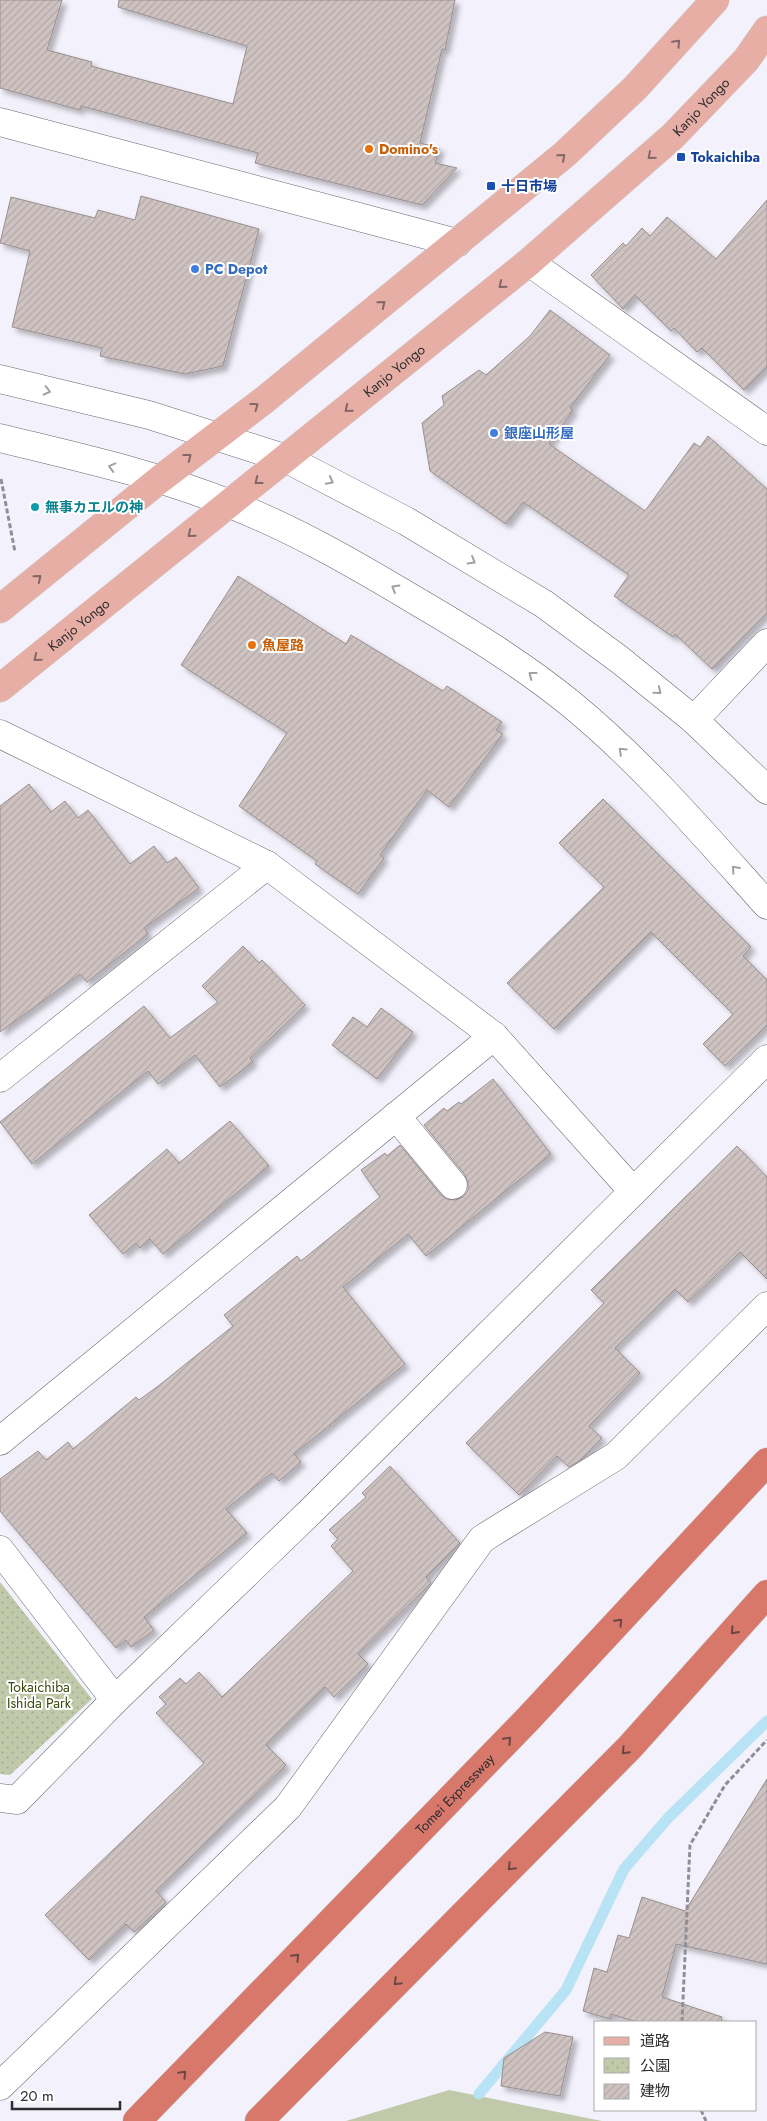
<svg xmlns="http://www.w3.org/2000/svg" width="767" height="2121" font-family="Jost,'Noto Sans JP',sans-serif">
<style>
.grass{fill:#c0c9aa}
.park{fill:url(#park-dots)}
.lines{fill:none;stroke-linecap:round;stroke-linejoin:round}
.stream{stroke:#b8e3f4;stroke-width:11}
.building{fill:url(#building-hatch);stroke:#9a8e8e;filter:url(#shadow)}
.minor-casing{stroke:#69666f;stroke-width:29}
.major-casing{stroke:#d1d1d2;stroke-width:29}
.highway-casing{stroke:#d1d1d2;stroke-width:29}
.path{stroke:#918f96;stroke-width:3;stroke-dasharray:5 2.5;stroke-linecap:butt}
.minor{stroke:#fff;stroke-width:28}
.major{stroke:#e7aea6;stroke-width:28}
.highway{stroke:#d7786a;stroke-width:28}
.oneway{stroke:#826766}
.oneway2{stroke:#a1a0a2}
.oneway3{stroke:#6a4745}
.food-dot{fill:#e8710a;stroke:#fff;stroke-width:2}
.transit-dot{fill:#1a4fb4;stroke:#fff;stroke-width:2}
.shop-dot{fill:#3f7fe0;stroke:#fff;stroke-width:2}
.culture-dot{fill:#0f9aa8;stroke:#fff;stroke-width:2}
.labels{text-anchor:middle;stroke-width:4;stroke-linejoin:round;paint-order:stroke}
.street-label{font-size:14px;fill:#2f2d31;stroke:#fff}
.food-label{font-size:14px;font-weight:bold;fill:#c56008;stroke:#fff;text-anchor:start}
.transit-label{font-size:14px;font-weight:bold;fill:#164399;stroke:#fff;text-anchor:start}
.shop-label{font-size:14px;font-weight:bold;fill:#366cbe;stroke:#fff;text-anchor:start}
.culture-label{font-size:14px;font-weight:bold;fill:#0d838f;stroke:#fff;text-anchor:start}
.park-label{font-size:14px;fill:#3a460b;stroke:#fff}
</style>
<defs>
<pattern id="park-dots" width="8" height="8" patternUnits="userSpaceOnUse" patternTransform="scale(1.25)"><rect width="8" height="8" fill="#c0c9aa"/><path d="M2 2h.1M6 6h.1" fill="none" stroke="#a5ad93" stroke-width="1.8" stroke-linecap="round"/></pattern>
<pattern id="building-hatch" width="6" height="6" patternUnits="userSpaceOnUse" patternTransform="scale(1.25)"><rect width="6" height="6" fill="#cfc3c2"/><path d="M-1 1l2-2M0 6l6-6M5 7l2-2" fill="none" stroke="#b2a8a7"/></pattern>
<filter id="shadow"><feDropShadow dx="4.5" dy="4.5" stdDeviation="2.5" flood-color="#0004"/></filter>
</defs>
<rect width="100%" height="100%" fill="#f3f1fb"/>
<!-- grass -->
<polygon class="grass" points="449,2090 602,2121 346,2121"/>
<!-- park -->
<polygon class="park" points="0,1582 92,1699 10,1775 0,1774"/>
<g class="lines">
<!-- stream -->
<polyline class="stream" points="479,2094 566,1990 624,1869 668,1818 767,1721"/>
</g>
<!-- building -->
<g class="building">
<polygon points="0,0 62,0 47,50 92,62 91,66 233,104 247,46 118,7 119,0 455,0 445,50 442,49 420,143 440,148 435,163 457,168 422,205 255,163 258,153 81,106 80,110 0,88"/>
<polygon points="141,196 259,229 223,366 185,374 100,356 102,348 12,327 30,251 0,243 11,197 95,218 98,210 135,220"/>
<polygon points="767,200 767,367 744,390 702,348 697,352 674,328 671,331 635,295 623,309 591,275 623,243 626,246 642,228 650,236 667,217 716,259"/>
<polygon points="550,310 610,355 570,408 573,410 549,444 645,511 694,443 700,447 708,436 767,489 767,613 712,669 675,634 673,637 614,596 629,575 523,502 506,524 430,471 422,423 444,405 442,396 479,370 486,375 530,336"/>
<polygon points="238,576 346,644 351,635 443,691 447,686 502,722 496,730 503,734 449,807 427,790 380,855 384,858 358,894 315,864 317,861 239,806 287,733 181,665"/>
<polygon points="29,784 51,812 65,801 78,818 88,810 130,864 154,846 167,863 176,857 199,888 144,928 148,934 87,982 80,974 0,1032 0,806"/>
<polygon points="603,799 751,947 743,956 767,980 767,1025 725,1066 703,1044 733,1014 651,932 554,1029 507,983 604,887 559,843"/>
<polygon points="243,946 259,963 262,960 305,1005 250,1058 253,1062 220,1087 195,1055 158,1084 148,1071 32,1164 0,1122 144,1006 170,1038 218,1002 202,986"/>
<polygon points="381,1008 413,1032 377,1079 332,1045 353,1017 367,1027"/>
<polygon points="493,1079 551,1154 426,1256 408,1234 343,1287 405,1364 294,1454 301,1462 279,1481 272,1473 226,1509 247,1533 144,1617 154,1630 131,1647 126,1640 116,1648 0,1511 0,1479 38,1451 46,1460 68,1442 73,1449 136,1397 139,1400 157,1387 233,1326 224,1315 297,1256 301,1261 380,1197 361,1170 385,1153 387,1156 400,1145 441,1195 447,1199 455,1200 463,1197 468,1190 468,1183 465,1175 424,1125 444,1108 447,1111 459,1102 461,1104"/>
<polygon points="230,1121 269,1166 163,1254 150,1239 140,1248 136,1243 123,1254 89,1215 167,1149 179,1163"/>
<polygon points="737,1146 767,1177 767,1279 740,1252 688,1302 675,1289 615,1348 640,1373 589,1426 602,1438 581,1460 569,1467 557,1456 519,1495 466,1443 604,1303 591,1290"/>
<polygon points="390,1466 460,1543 426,1577 431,1583 358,1654 368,1664 334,1697 325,1687 266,1745 286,1765 156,1891 166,1902 134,1932 126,1924 89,1960 45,1915 204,1763 156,1713 166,1704 159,1697 180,1678 186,1684 199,1672 222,1697 353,1571 331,1546 338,1539 329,1530 366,1497 362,1493"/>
<polygon points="767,1779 767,1964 676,1944 662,1997 722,2017 721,2022 637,2022 611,2014 610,2019 583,2011 594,1968 607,1972 618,1935 629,1938 642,1897 685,1911"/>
<polygon points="545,2032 573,2037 560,2096 501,2086 504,2058"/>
</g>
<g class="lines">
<defs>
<g id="minor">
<polyline points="0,122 457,243"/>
<polyline points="529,262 767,431"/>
<polyline points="0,379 149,415 287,459 406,521 544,604 620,660 694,720 767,790"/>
<path d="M0,438C77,457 156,474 230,504C296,530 358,566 418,602C471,633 523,665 571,704C643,763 705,836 767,905"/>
<polyline points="694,720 767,643"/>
<polyline points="0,734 267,865 494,1036 632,1190"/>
<polyline points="0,1078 267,865"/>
<polyline points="396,1116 453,1185"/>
<polyline points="0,1441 494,1036"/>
<polyline points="0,1550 115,1700"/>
<polyline points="0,1798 17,1800 115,1700 311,1511 767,1059"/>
<polyline points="0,2086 288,1807 482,1539 616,1456 767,1306"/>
</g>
<g id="major">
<polyline points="0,609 159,480 263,401 565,154 635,88 715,0"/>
<path id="s1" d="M0,688L529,262L673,136L746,60L767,30"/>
</g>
<g id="highway">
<path id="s2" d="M137,2121L528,1719L767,1462"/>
<polyline points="259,2121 630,1747 767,1594"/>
</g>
</defs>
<!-- minor casing -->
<use href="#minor" class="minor-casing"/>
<!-- major casing -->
<use href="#major" class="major-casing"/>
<!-- highway casing -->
<use href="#highway" class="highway-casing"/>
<!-- path -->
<g class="path">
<polyline points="1,479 15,552"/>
<polyline points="682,2022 690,1845 725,1785 767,1740"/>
<polyline points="701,2110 706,2121"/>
</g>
<!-- minor -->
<use href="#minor" class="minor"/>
<!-- major -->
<use href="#major" class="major"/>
<!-- highway -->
<use href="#highway" class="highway"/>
</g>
<!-- one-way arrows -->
<defs><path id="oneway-chevron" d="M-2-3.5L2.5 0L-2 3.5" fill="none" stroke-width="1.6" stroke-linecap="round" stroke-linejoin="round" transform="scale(1.25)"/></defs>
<g class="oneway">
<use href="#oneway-chevron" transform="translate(677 43) rotate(-47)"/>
<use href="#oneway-chevron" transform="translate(651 156) rotate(139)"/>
<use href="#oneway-chevron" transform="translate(562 157) rotate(-41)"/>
<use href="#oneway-chevron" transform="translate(502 285) rotate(141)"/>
<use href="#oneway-chevron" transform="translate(382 304) rotate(-39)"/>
<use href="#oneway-chevron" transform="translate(255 406) rotate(-36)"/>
<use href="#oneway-chevron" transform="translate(348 409) rotate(141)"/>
<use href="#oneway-chevron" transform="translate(188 457) rotate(-38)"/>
<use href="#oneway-chevron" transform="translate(258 481) rotate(142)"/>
<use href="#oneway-chevron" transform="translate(191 534) rotate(141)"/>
<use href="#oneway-chevron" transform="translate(38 578) rotate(-39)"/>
<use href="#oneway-chevron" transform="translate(37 658) rotate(141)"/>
</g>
<g class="oneway2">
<use href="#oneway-chevron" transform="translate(47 391) rotate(14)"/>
<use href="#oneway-chevron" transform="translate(112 467) rotate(-165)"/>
<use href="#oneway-chevron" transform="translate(330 481) rotate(28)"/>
<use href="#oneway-chevron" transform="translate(472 561) rotate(31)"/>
<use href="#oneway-chevron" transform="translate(395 588) rotate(-149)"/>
<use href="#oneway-chevron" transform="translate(532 675) rotate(-143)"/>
<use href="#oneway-chevron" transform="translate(658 691) rotate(39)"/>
<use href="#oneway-chevron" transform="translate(622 751) rotate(-137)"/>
<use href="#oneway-chevron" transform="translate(735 869) rotate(-132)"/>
</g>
<g class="oneway3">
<use href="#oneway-chevron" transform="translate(619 1622) rotate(-47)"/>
<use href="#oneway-chevron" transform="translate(734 1631) rotate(132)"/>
<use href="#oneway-chevron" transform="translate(508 1740) rotate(-46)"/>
<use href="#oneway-chevron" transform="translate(625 1751) rotate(134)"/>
<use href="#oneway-chevron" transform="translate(511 1867) rotate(135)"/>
<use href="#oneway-chevron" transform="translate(296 1957) rotate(-46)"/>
<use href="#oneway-chevron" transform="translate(397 1982) rotate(135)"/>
<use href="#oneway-chevron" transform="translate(183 2074) rotate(-46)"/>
</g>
<!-- markers -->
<g class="food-dot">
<circle cx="369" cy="149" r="5"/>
<circle cx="252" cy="645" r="5"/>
</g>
<g class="transit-dot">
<rect x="676" y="152" width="10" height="10" rx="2.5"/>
<rect x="486" y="181" width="10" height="10" rx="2.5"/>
</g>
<g class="shop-dot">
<circle cx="195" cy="269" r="5"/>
<circle cx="494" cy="433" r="5"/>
</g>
<circle class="culture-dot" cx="35" cy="507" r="5"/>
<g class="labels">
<!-- street labels -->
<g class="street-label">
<text dy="5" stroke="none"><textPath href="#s1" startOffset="911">Kanjo Yongo</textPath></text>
<text dy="5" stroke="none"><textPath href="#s1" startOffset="506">Kanjo Yongo</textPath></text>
<text dy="5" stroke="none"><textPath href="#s1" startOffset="101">Kanjo Yongo</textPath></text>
<text dy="5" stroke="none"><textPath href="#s2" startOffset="456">Tomei Expressway</textPath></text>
</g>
<!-- food labels -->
<g class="food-label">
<text x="379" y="154">Domino's</text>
<text x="262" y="650">魚屋路</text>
</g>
<!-- transit labels -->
<g class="transit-label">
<text x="691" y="162">Tokaichiba</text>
<text x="501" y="191">十日市場</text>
</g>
<!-- shop labels -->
<g class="shop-label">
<text x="205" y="274">PC Depot</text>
<text x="504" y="438">銀座山形屋</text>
</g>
<!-- culture labels -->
<g class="culture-label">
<text x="45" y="512">無事カエルの神</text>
</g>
<!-- park labels -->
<g class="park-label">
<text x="39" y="1692">Tokaichiba<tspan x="39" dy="16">Ishida Park</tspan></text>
</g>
</g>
<!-- legend -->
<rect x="594" y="2021" width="162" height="90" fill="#ffffff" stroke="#acabad"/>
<rect x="604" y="2037" width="25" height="8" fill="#e7aea6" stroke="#acabad"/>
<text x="640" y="2046" font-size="15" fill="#2f2d31">道路</text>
<rect x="604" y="2058" width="25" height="15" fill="url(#park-dots)" stroke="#acabad"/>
<text x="640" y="2071" font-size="15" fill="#2f2d31">公園</text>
<rect x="604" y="2084" width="25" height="15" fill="url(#building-hatch)" stroke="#acabad"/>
<text x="640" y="2096" font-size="15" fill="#2f2d31">建物</text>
<!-- scale -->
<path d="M12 2101v8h108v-8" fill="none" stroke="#2f2d31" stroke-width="2.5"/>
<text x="20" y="2101" font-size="15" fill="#2f2d31" stroke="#ffffff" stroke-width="4" paint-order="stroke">20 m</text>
</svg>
